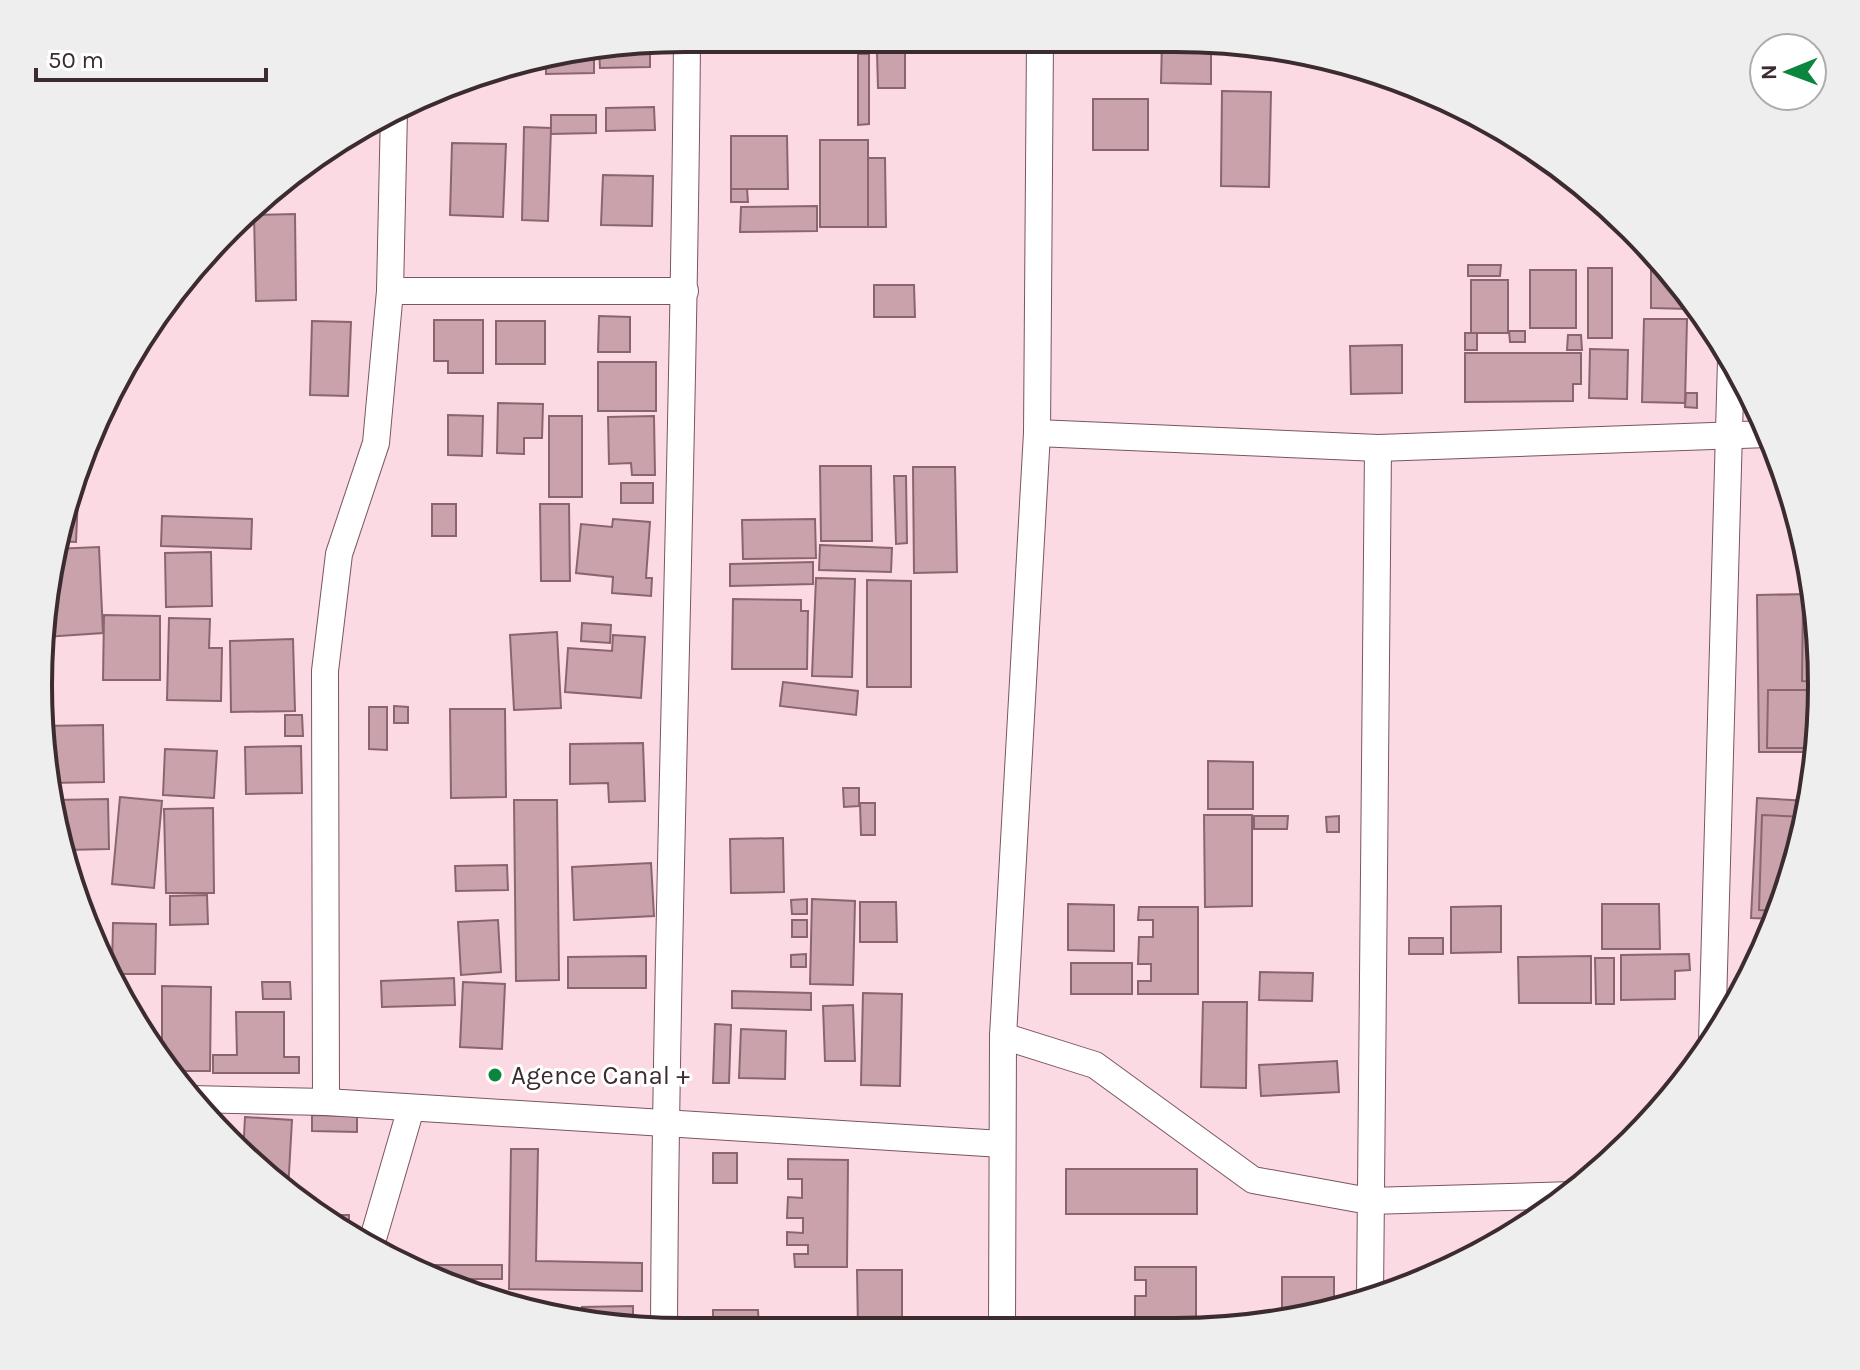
<svg xmlns="http://www.w3.org/2000/svg" width="1860" height="1370" font-family="Karla,sans-serif">
<style>
.building{fill:#c9a2ac;stroke:#8a6570;stroke-width:2}
.lines{fill:none;stroke-linecap:round;stroke-linejoin:round}
.minor-casing{stroke:#795660;stroke-width:28}
.minor{stroke:#fff;stroke-width:26}
.poi-dot{fill:#0c853f;stroke:#fff;stroke-width:3}
.labels{text-anchor:middle;stroke-width:6;stroke-linejoin:round;paint-order:stroke}
.poi-label{font-size:26px;fill:#3c2c30;stroke:#fff;text-anchor:start}
.rim{fill:none;stroke:#3c2c30;stroke-width:4}
</style>
<rect width="100%" height="100%" fill="#fcdae3"/>
<!-- building -->
<g class="building">
<rect x="1089" y="39" width="69" height="3"/>
<polygon points="1170,39 1211,39 1211,84 1161,83 1162,41"/>
<polygon points="650,43 650,67 600,68 599,49"/>
<polygon points="594,50 594,73 546,74 546,56"/>
<polygon points="877,52 905,52 905,88 878,88"/>
<polygon points="858,54 869,54 869,124 858,125"/>
<polygon points="1222,91 1271,92 1269,187 1221,186"/>
<rect x="1093" y="99" width="55" height="51"/>
<polygon points="654,107 655,130 606,131 606,108"/>
<polygon points="551,115 596,115 596,133 551,134"/>
<polygon points="524,127 551,128 548,221 522,220"/>
<polygon points="731,136 787,136 788,189 731,189"/>
<rect x="820" y="140" width="48" height="87"/>
<polygon points="452,143 506,144 503,217 450,215"/>
<polygon points="868,158 885,158 886,227 868,227"/>
<polygon points="603,175 653,176 652,226 601,225"/>
<polygon points="731,189 747,189 748,202 731,202"/>
<polygon points="817,206 817,231 740,232 741,207"/>
<polygon points="295,214 296,300 256,301 254,215"/>
<polygon points="1651,260 1689,291 1689,309 1651,308"/>
<polygon points="1468,265 1501,265 1500,276 1468,276"/>
<rect x="1588" y="268" width="24" height="70"/>
<rect x="1530" y="270" width="46" height="58"/>
<rect x="1471" y="280" width="37" height="53"/>
<polygon points="874,285 914,285 915,317 874,317"/>
<polygon points="599,316 630,317 630,352 598,352"/>
<polygon points="1644,319 1687,319 1685,403 1642,402"/>
<polygon points="434,320 483,320 483,373 448,373 448,361 434,361"/>
<polygon points="312,321 351,322 348,396 310,395"/>
<rect x="496" y="321" width="49" height="43"/>
<polygon points="1509,331 1525,331 1525,342 1510,342"/>
<rect x="1465" y="333" width="12" height="17"/>
<polygon points="1568,335 1581,335 1582,350 1567,350"/>
<polygon points="1402,345 1402,393 1351,394 1350,346"/>
<polygon points="1590,349 1628,350 1627,399 1589,398"/>
<polygon points="1465,353 1581,353 1581,384 1573,384 1573,401 1465,402"/>
<rect x="598" y="362" width="58" height="49"/>
<polygon points="1686,393 1697,393 1697,408 1685,407"/>
<polygon points="498,403 543,404 542,438 524,438 524,454 497,453"/>
<polygon points="448,415 483,416 482,456 448,455"/>
<rect x="549" y="416" width="33" height="81"/>
<polygon points="654,416 655,475 632,475 631,463 609,464 608,417"/>
<polygon points="820,466 871,466 872,541 821,541"/>
<polygon points="913,467 955,467 957,572 914,573"/>
<polygon points="79,474 76,542 57,541"/>
<polygon points="894,476 906,476 907,543 896,544"/>
<rect x="621" y="483" width="32" height="20"/>
<rect x="432" y="504" width="24" height="32"/>
<polygon points="540,504 569,504 570,581 541,581"/>
<polygon points="162,516 252,519 251,549 161,546"/>
<polygon points="613,519 650,522 646,578 652,578 651,596 612,593 613,577 576,573 581,524 612,527"/>
<polygon points="815,519 816,558 743,559 742,520"/>
<polygon points="820,545 892,548 891,572 819,570"/>
<polygon points="99,547 103,633 45,637 54,549"/>
<polygon points="211,552 212,606 166,607 165,553"/>
<polygon points="813,562 813,584 730,586 730,564"/>
<polygon points="816,578 855,579 852,677 812,676"/>
<polygon points="867,580 911,581 911,687 867,687"/>
<polygon points="1813,594 1821,643 1817,752 1759,752 1757,595"/>
<polygon points="733,599 801,600 801,611 808,611 807,669 732,669"/>
<polygon points="1803,601 1814,602 1821,643 1819,682 1802,681"/>
<polygon points="104,615 160,616 160,680 103,680"/>
<polygon points="169,618 210,619 209,648 222,648 221,701 167,700"/>
<polygon points="582,623 611,625 610,643 581,641"/>
<polygon points="557,632 561,708 514,710 510,635"/>
<polygon points="613,635 645,637 641,698 565,692 568,648 612,651"/>
<polygon points="293,639 295,711 231,712 230,641"/>
<polygon points="783,682 858,691 856,715 780,706"/>
<polygon points="1768,690 1819,690 1817,748 1767,748"/>
<polygon points="394,706 408,707 408,723 394,723"/>
<polygon points="369,707 387,707 387,750 369,749"/>
<polygon points="450,709 505,709 506,797 451,798"/>
<polygon points="285,715 302,715 303,736 285,736"/>
<polygon points="103,725 104,782 50,783 40,726"/>
<polygon points="643,743 645,801 609,802 608,783 570,784 570,744"/>
<polygon points="301,746 302,793 246,794 245,747"/>
<polygon points="165,749 217,751 214,798 163,795"/>
<polygon points="1208,761 1253,762 1253,809 1208,809"/>
<polygon points="843,788 859,788 859,806 844,807"/>
<polygon points="120,797 162,801 154,888 112,884"/>
<polygon points="1757,798 1809,801 1788,893 1776,919 1751,918"/>
<polygon points="108,799 109,849 64,850 54,800"/>
<polygon points="514,800 557,800 559,980 516,981"/>
<polygon points="860,803 875,803 875,835 861,835"/>
<polygon points="213,808 214,893 166,893 164,809"/>
<polygon points="1204,815 1252,815 1252,906 1205,907"/>
<polygon points="1762,815 1805,817 1788,893 1780,911 1759,910"/>
<polygon points="1254,816 1288,816 1287,829 1254,829"/>
<polygon points="1339,816 1339,832 1327,832 1326,817"/>
<polygon points="783,838 784,892 731,893 730,839"/>
<polygon points="651,863 654,916 574,920 572,867"/>
<polygon points="507,865 508,890 456,891 455,866"/>
<polygon points="207,895 208,924 170,925 170,896"/>
<polygon points="807,899 807,914 792,914 791,900"/>
<polygon points="812,899 855,901 853,985 810,984"/>
<polygon points="860,902 896,902 897,942 860,942"/>
<polygon points="1068,904 1114,905 1114,951 1068,950"/>
<polygon points="1602,904 1659,904 1660,949 1602,949"/>
<polygon points="1501,906 1501,952 1451,953 1451,907"/>
<polygon points="1139,907 1198,907 1198,994 1138,994 1138,981 1151,981 1151,964 1138,964 1139,937 1153,937 1153,920 1138,920"/>
<polygon points="498,920 501,972 461,975 458,922"/>
<rect x="792" y="920" width="15" height="17"/>
<polygon points="113,923 156,924 155,974 115,974 112,967"/>
<rect x="1409" y="938" width="34" height="16"/>
<polygon points="806,954 806,967 791,967 791,955"/>
<polygon points="1689,954 1690,970 1675,971 1675,999 1621,1000 1621,955"/>
<polygon points="646,956 646,988 568,988 568,957"/>
<polygon points="1591,956 1591,1003 1519,1003 1518,957"/>
<polygon points="1595,958 1614,958 1614,1004 1596,1004"/>
<rect x="1071" y="963" width="61" height="31"/>
<polygon points="1260,972 1313,973 1312,1001 1259,1000"/>
<polygon points="454,978 455,1005 382,1007 381,981"/>
<polygon points="262,982 290,982 291,999 263,999"/>
<polygon points="463,982 505,984 502,1049 460,1047"/>
<polygon points="162,986 211,987 210,1071 167,1071 162,1060"/>
<polygon points="732,991 811,993 811,1010 732,1008"/>
<polygon points="863,993 902,994 900,1086 861,1085"/>
<polygon points="1203,1002 1247,1002 1246,1088 1201,1087"/>
<polygon points="853,1005 855,1061 825,1061 823,1006"/>
<polygon points="236,1012 284,1012 284,1057 299,1057 299,1073 213,1073 213,1055 237,1055"/>
<polygon points="715,1024 731,1025 729,1083 713,1083"/>
<polygon points="741,1029 786,1031 785,1079 739,1078"/>
<polygon points="1337,1061 1339,1092 1261,1096 1259,1065"/>
<polygon points="312,1115 357,1116 357,1132 312,1131"/>
<polygon points="245,1117 292,1120 288,1191 299,1192 298,1200 259,1172 243,1155"/>
<polygon points="511,1149 538,1149 536,1261 642,1263 642,1291 509,1289"/>
<rect x="713" y="1153" width="24" height="30"/>
<polygon points="788,1159 848,1160 847,1267 795,1267 794,1254 808,1254 808,1245 787,1245 787,1232 803,1233 803,1218 787,1218 788,1197 802,1198 802,1179 788,1179"/>
<rect x="1066" y="1169" width="131" height="45"/>
<polygon points="320,1215 349,1215 349,1230 340,1230"/>
<polygon points="414,1265 502,1265 502,1279 443,1279"/>
<polygon points="1135,1267 1196,1267 1196,1327 1147,1327 1146,1318 1135,1318 1135,1296 1146,1296 1146,1280 1135,1280"/>
<polygon points="857,1270 902,1270 902,1329 858,1329"/>
<polygon points="1282,1277 1334,1277 1334,1306 1282,1320"/>
<polygon points="633,1306 633,1329 582,1321 582,1307"/>
<polygon points="713,1310 758,1310 759,1330 713,1330"/>
</g>
<g class="lines">
<defs>
<g id="minor">
<polyline points="390,291 685,291"/>
<polyline points="1037,433 1378,448 1768,434"/>
<polyline points="1003,1036 1095,1065 1253,1180 1369,1201 1573,1195"/>
<polyline points="1712,1041 1731,360"/>
<polyline points="191,1099 326,1102 1002,1144"/>
<polyline points="326,1102 325,671 339,554 376,443 390,291 394,111"/>
<polyline points="370,1249 411,1108"/>
<polyline points="1370,1297 1378,448"/>
<polyline points="1002,1328 1003,1036 1037,433 1040,39"/>
<path d="M664,1330C666,900 684,469 687,38"/>
</g>
</defs>
<!-- minor casing -->
<use href="#minor" class="minor-casing"/>
<!-- minor -->
<use href="#minor" class="minor"/>
</g>
<!-- markers -->
<circle class="poi-dot" cx="495" cy="1075" r="8"/>
<g class="labels">
<!-- poi labels -->
<g class="poi-label">
<text x="511" y="1084">Agence Canal +</text>
</g>
</g>
<!-- crop -->
<path d="M0 0H1860V1370H0ZM685 52H1175A633 633 0 0 1 1808 685V685A633 633 0 0 1 1175 1318H685A633 633 0 0 1 52 685V685A633 633 0 0 1 685 52Z" fill="#efeeee" fill-rule="evenodd"/>
<path class="rim" d="M685 52H1175A633 633 0 0 1 1808 685V685A633 633 0 0 1 1175 1318H685A633 633 0 0 1 52 685V685A633 633 0 0 1 685 52Z"/>
<!-- north arrow -->
<g transform="translate(1788 72) rotate(269)"><circle r="38" fill="#ffffff" stroke="#b1abac" stroke-width="2"/>
<path d="M0-6L14 30L0 20L-14 30Z" fill="#0c853f"/>
<text y="-12" font-size="22" font-weight="bold" text-anchor="middle" fill="#3c2c30">N</text>
</g>
<!-- scale -->
<path d="M36 68v12h230v-12" fill="none" stroke="#3c2c30" stroke-width="4"/>
<text x="48" y="68" font-size="24" fill="#3c2c30" stroke="#ffffff" stroke-width="6" paint-order="stroke">50 m</text>
</svg>
